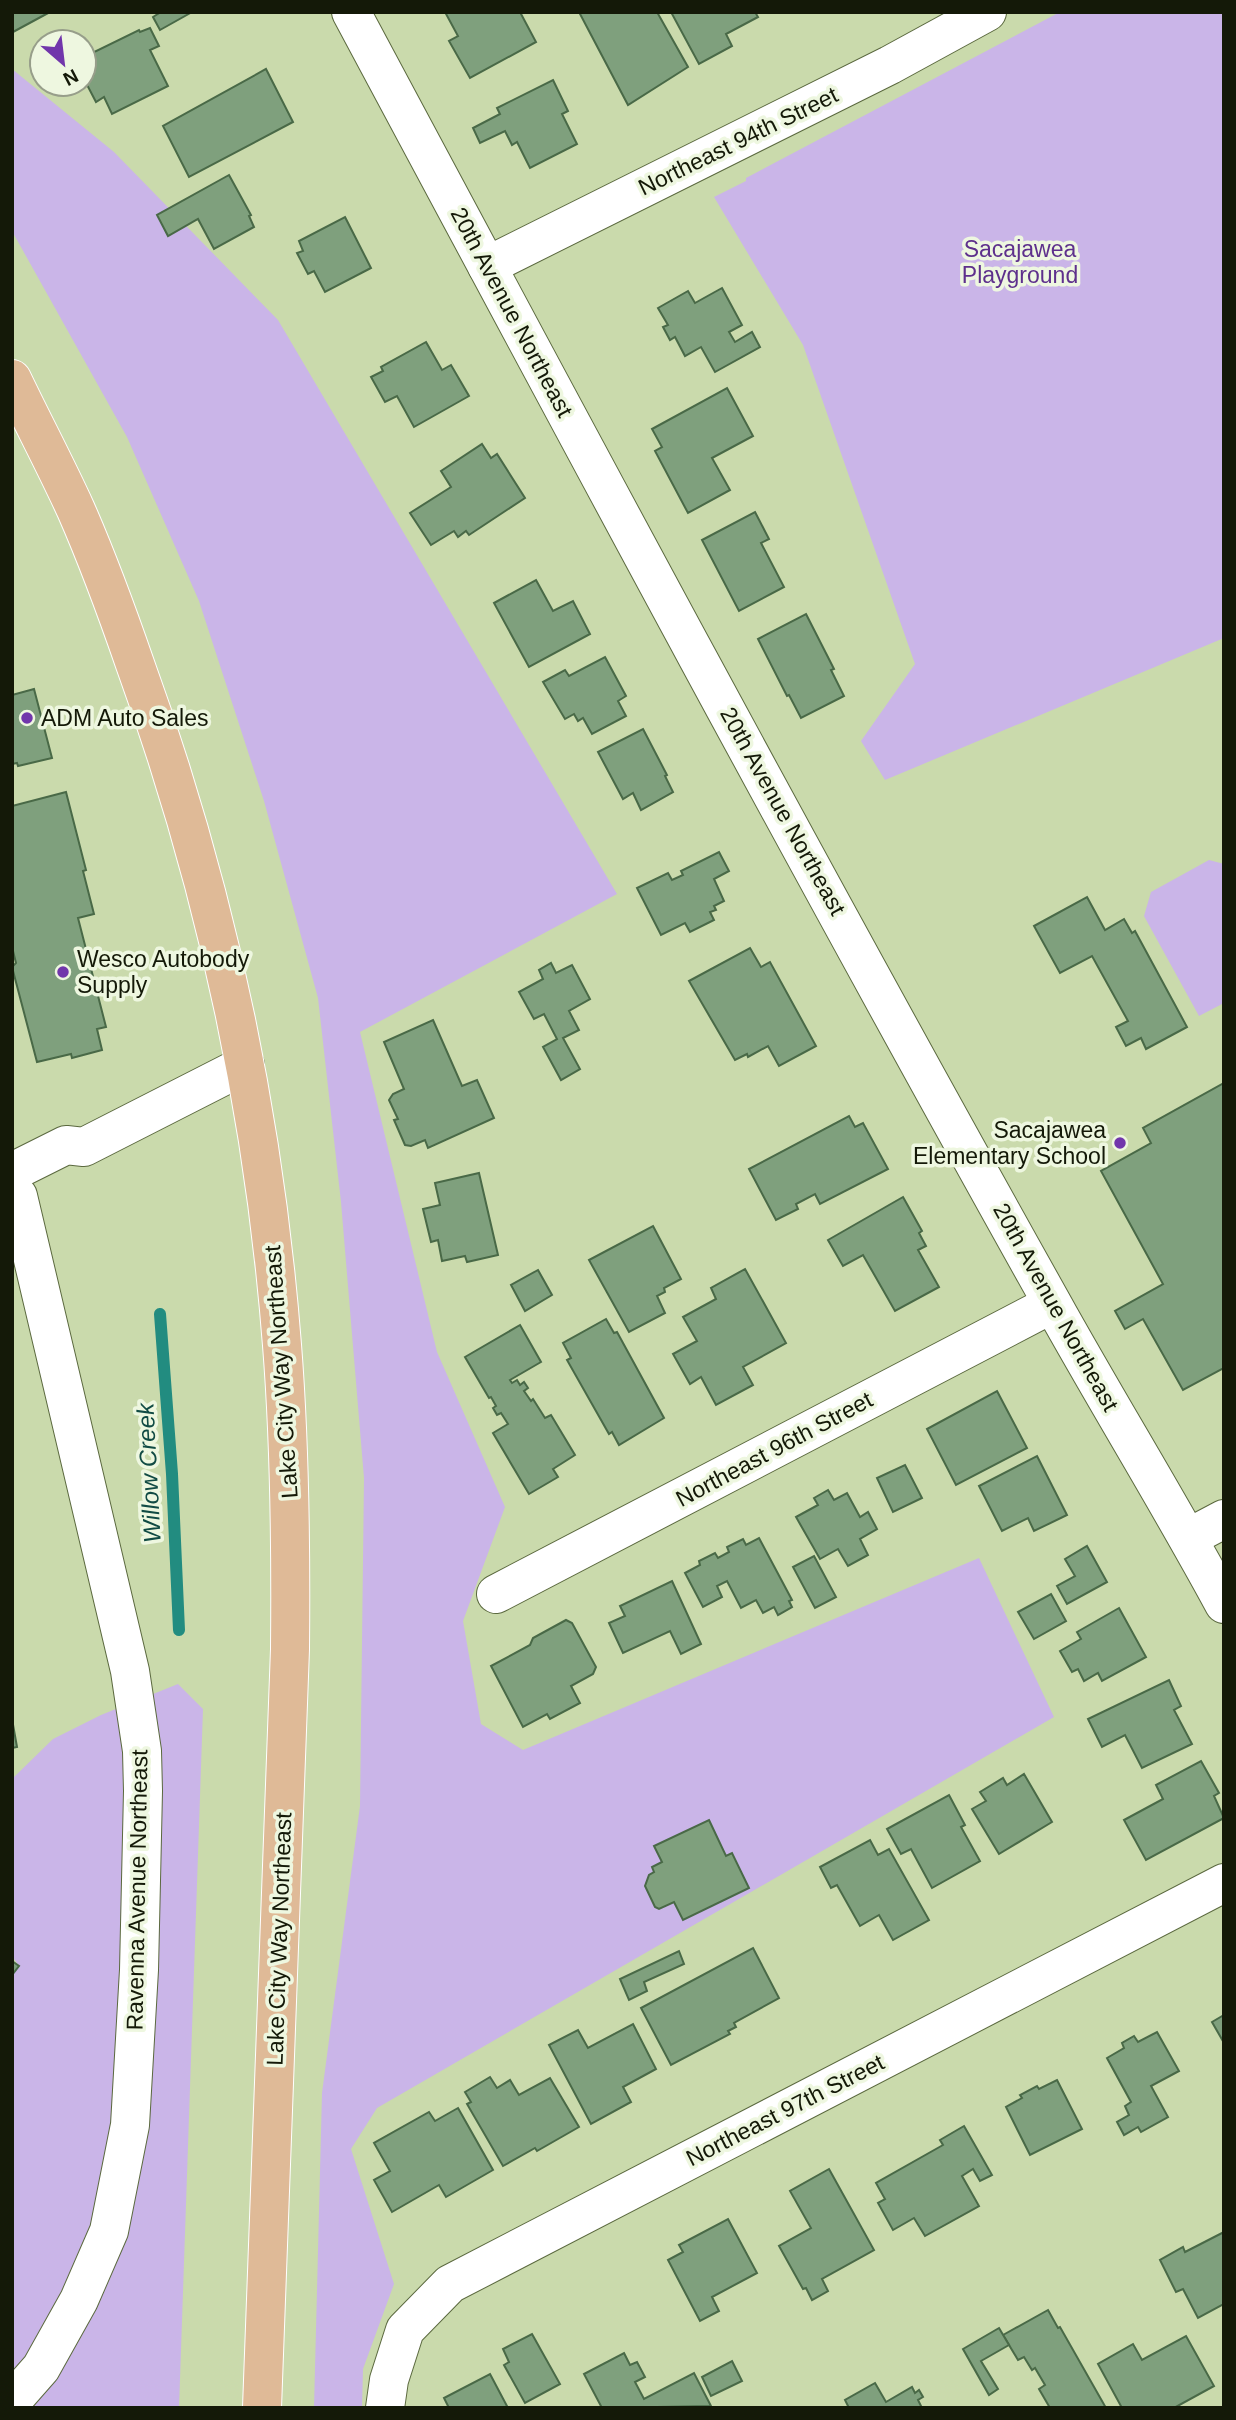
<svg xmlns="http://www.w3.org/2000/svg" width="1236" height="2420" font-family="Arial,sans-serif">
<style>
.green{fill:#cab5e8}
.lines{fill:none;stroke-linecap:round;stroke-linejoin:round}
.stream{stroke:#228c80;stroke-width:12}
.building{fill:#7fa07d;stroke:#496947;stroke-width:2}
.minor-casing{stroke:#5b693f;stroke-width:40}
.tertiary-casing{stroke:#5b693f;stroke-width:40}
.secondary-casing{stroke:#5b693f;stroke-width:40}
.primary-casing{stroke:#fff;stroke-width:40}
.minor{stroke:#fff;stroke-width:38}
.tertiary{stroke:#fff;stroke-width:38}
.secondary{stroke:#fff;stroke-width:38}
.primary{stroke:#dfba97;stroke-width:38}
.poi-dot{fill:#7136ab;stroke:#eef7e0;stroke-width:2.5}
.labels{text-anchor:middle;stroke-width:7;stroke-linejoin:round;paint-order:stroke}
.street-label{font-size:23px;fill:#141908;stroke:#eef7e0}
.park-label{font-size:23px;fill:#5e308c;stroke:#eef7e0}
.poi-label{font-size:23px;fill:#141908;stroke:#eef7e0;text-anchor:start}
.water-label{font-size:24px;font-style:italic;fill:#114b44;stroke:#eef7e0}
</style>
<rect width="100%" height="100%" fill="#cadaac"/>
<!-- green -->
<g class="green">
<polygon points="1060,12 1224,12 1224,638 885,780 861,741 915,664 803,345 714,197 746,181 746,178"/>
<polygon points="12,69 114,152 278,320 617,894 360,1032 437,1352 505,1507 463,1621 481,1724 523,1750 979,1558 1054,1717 377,2108 351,2149 394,2284 363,2369 362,2408 314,2408 322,2093 360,1806 364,1478 341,1202 318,998 264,801 199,601 127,437 12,231"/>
<polygon points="1209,860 1224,864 1224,1003 1199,1016 1144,916 1151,892"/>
<polygon points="178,1684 203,1709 179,2408 12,2408 12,1975 19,1966 12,1956 12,1779 53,1739 101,1715"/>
</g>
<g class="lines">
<!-- stream -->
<polyline class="stream" points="160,1314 172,1474 179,1630"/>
</g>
<!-- building -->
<g class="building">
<polygon points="12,12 50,12 13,32"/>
<polygon points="161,12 192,12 160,30 153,17"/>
<polygon points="445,12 520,12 536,42 470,78 449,41 458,36"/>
<polygon points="579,12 657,12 688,67 628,105"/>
<polygon points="671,12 755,12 758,17 726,34 732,46 699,64"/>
<polygon points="150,28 159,46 150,50 168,86 112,114 104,97 96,102 84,79 93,75 84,57 139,30 140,32"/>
<polygon points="266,69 293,122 189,177 163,126"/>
<polygon points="553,80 568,111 562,114 577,144 530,168 517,142 512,145 505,131 480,143 473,128 500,114 497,108"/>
<polygon points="229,175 251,215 249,216 254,227 214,249 198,219 168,236 157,215"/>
<polygon points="345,217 371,268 325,292 314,271 308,274 297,253 303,251 299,241"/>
<polygon points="722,288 742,325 729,332 735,342 752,332 760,347 715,372 701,347 685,356 675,337 670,340 663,327 668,325 658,308 688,291 695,303"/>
<polygon points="426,342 442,370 451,365 469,396 414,427 397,396 385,402 371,377 383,371 381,367"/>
<polygon points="727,388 753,436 712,458 730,490 688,513 655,451 662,447 652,429"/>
<polygon points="482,444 491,458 497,454 525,498 469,535 466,531 458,537 454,531 431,545 410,513 451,487 441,471"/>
<polygon points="755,512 769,539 761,543 784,587 739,611 702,540"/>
<polygon points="536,580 553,611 573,601 590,634 529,667 494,603"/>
<polygon points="806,614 834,669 831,670 844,696 801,718 789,695 787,696 758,639"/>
<polygon points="605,657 626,696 618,701 626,716 592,734 583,718 578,721 574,714 565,719 543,682 565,670 569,676"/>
<polygon points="34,689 52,758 18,766 17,763 12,764 12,695"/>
<polygon points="643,729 667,775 665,776 673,792 641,810 633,793 623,799 598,752"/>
<polygon points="66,792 86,870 83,871 94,914 78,918 106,1027 97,1029 102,1050 72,1058 71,1054 37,1062 12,967 16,963 12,947 12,806"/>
<polygon points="719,852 729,871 714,879 724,901 714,906 716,910 710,912 714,920 690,932 685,923 661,935 637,888 668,873 672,880 683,875 681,871"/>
<polygon points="1087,897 1105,930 1124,919 1132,933 1135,931 1187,1027 1146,1049 1141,1038 1126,1046 1116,1027 1128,1021 1092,956 1060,973 1034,926"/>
<polygon points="750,948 761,967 770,962 816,1046 779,1066 768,1046 748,1057 747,1054 735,1060 689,981"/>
<polygon points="551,963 556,973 572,965 590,999 569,1011 579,1030 563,1038 580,1069 561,1080 543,1047 557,1039 544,1014 534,1019 519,992 543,979 539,970"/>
<polygon points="433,1020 462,1086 477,1080 494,1118 428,1148 425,1140 411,1146 405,1145 394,1120 398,1119 389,1100 393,1094 404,1089 384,1042"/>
<polygon points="1224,1083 1224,1368 1183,1390 1143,1319 1125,1329 1115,1311 1163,1284 1101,1171 1151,1143 1143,1128"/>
<polygon points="849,1116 855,1127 863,1123 888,1169 820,1204 815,1194 796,1204 798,1209 776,1220 749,1169"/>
<polygon points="479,1173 498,1255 467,1262 465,1256 442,1261 438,1240 431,1242 423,1209 440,1205 435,1183"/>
<polygon points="903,1197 922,1231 919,1233 926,1246 918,1250 939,1287 895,1311 863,1255 843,1266 828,1240"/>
<polygon points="653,1226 681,1279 664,1288 665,1292 657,1296 665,1313 629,1332 589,1260"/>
<polygon points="745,1269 786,1343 743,1367 753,1385 716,1405 701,1377 690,1384 673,1354 697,1341 683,1317 716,1299 711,1288"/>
<polygon points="538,1270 552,1295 525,1311 511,1285"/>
<polygon points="606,1319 614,1333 617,1332 664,1418 619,1445 612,1432 609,1434 567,1360 571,1358 563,1343"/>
<polygon points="520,1325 541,1362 510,1380 512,1383 517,1380 520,1385 524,1382 528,1388 524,1391 531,1401 533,1399 545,1418 551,1415 575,1455 553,1469 558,1477 529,1494 493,1433 508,1424 501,1413 497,1415 493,1408 496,1406 491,1397 489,1398 465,1357"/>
<polygon points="997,1391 1027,1448 956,1485 927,1429"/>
<polygon points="1037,1456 1067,1515 1034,1531 1028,1518 1002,1531 979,1486"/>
<polygon points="905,1465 922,1498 893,1512 877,1478"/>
<polygon points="828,1490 834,1500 847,1493 860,1517 868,1512 877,1529 860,1539 868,1555 848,1566 838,1549 820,1559 796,1517 818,1505 814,1498"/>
<polygon points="759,1538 792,1600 789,1601 792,1607 778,1615 774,1607 763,1613 756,1600 741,1608 727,1581 717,1586 722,1597 703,1607 685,1573 700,1565 699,1561 715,1553 718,1558 729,1552 727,1547 743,1539 746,1545"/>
<polygon points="1087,1546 1107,1582 1067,1604 1057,1586 1075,1576 1065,1559"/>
<polygon points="814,1556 836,1597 815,1608 793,1567"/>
<polygon points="672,1581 701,1644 681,1654 670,1631 623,1653 609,1623 625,1616 620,1606"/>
<polygon points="1051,1594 1066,1621 1034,1639 1018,1612"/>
<polygon points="1119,1608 1146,1657 1102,1681 1098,1673 1084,1681 1078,1669 1072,1672 1060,1651 1081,1639 1077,1632"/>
<polygon points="566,1620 572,1623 596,1667 593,1674 571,1686 580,1703 550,1719 547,1714 523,1727 491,1666 530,1645 533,1638"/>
<polygon points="1169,1680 1181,1706 1174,1710 1192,1744 1142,1768 1125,1735 1102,1747 1088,1719"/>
<polygon points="12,1719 17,1747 12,1748"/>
<polygon points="1201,1761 1219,1793 1214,1796 1224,1818 1146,1860 1124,1820 1163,1799 1156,1785"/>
<polygon points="1024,1774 1052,1822 999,1854 972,1809 986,1801 980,1792 1003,1778 1007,1785"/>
<polygon points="949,1795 965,1825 961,1827 980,1861 932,1888 911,1849 901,1854 887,1829"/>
<polygon points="709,1820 726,1856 732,1853 749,1888 683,1920 674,1902 659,1909 655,1907 645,1886 649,1875 654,1872 652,1867 662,1862 654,1846"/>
<polygon points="870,1840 878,1855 889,1849 929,1920 893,1940 879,1915 860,1926 837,1885 831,1888 820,1867"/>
<polygon points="753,1948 779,1998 734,2023 736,2027 728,2031 730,2034 671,2065 641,2008"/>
<polygon points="679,1951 684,1964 644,1982 647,1991 629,2000 620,1979"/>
<polygon points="12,1961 19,1966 12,1975"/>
<polygon points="1224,2015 1224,2043 1212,2022"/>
<polygon points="633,2024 656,2069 623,2087 631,2102 591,2124 549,2045 578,2030 588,2048"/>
<polygon points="1157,2032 1179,2071 1151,2086 1168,2117 1141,2132 1138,2127 1124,2135 1117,2122 1129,2115 1125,2106 1131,2102 1107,2058 1124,2048 1122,2043 1134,2036 1138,2042"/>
<polygon points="490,2077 497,2088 510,2080 519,2095 550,2078 579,2127 537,2151 535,2148 503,2166 467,2104 471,2102 465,2092"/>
<polygon points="1057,2080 1082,2129 1030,2155 1006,2107 1022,2098 1020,2095 1037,2086 1039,2089"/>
<polygon points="458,2108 493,2170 446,2197 439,2185 392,2212 374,2180 390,2171 374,2143 429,2112 435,2121"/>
<polygon points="964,2126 992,2175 980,2181 973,2169 962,2176 979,2206 925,2236 914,2218 893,2230 878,2203 885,2199 876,2183 943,2145 940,2140"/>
<polygon points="829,2169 874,2250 822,2279 828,2291 812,2300 806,2288 803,2289 779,2246 811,2228 790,2191"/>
<polygon points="728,2219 757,2273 712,2297 719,2311 700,2321 668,2260 683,2252 679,2245"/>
<polygon points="1224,2232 1224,2304 1198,2318 1183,2289 1176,2292 1160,2260 1183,2247 1185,2252"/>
<polygon points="1048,2310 1058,2328 1060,2327 1106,2408 1050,2408 1039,2389 1045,2385 1035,2368 1032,2370 1024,2357 1018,2360 1003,2335"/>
<polygon points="999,2328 1009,2345 981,2361 998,2389 989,2395 963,2349"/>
<polygon points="532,2334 560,2384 525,2403 504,2365 509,2362 503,2349"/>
<polygon points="1186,2336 1214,2386 1174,2408 1122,2408 1098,2364 1133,2344 1142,2360"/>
<polygon points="624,2353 630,2365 637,2362 645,2377 635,2382 644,2399 694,2373 711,2406 602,2408 584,2374"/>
<polygon points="732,2361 742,2381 711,2396 702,2377"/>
<polygon points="490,2374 508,2408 449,2408 444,2398"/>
<polygon points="875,2383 886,2402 912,2387 915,2393 919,2390 923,2397 918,2400 922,2408 849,2408 845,2400"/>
</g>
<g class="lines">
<defs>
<g id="minor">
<path d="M351,12C582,444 813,876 1052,1303C1108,1404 1169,1502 1224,1604"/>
<polyline points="487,266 890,65 987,12"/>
<polyline points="1188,1538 1224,1519"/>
<polyline points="496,1594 1052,1304"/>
<polyline points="385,2408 389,2380 405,2330 450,2284 1224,1883"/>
</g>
<polyline id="tertiary" points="12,2401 41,2368 79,2300 109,2231 130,2125 139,1970 143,1791 142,1751 130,1671 18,1196"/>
<polyline id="secondary" points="12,1172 66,1145 84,1147 245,1065"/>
<path id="primary" d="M12,379C33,423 56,466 76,510C98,560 117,612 135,664C214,882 264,1113 282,1345C290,1446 291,1547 290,1649L262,2408"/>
</defs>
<!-- minor casing -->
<use href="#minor" class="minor-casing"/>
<!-- tertiary casing -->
<use href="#tertiary" class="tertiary-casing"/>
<!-- secondary casing -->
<use href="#secondary" class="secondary-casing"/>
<!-- primary casing -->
<use href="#primary" class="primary-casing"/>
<!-- minor -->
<use href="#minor" class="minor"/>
<!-- tertiary -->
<use href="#tertiary" class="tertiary"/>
<!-- secondary -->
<use href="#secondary" class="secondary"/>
<!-- primary -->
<use href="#primary" class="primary"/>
</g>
<!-- markers -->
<g class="poi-dot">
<circle cx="27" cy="718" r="7"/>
<circle cx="63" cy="972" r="7"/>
<circle cx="1120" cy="1143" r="7"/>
</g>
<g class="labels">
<!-- street labels -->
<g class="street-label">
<text transform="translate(738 141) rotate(-26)" y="8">Northeast 94th Street</text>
<text transform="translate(512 312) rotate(62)" y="8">20th Avenue Northeast</text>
<text transform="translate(783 811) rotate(61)" y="8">20th Avenue Northeast</text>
<text transform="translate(1056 1307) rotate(61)" y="8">20th Avenue Northeast</text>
<text transform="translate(281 1372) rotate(-94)" y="8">Lake City Way Northeast</text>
<text transform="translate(774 1449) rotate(-28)" y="8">Northeast 96th Street</text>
<text transform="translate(137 1890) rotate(-89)" y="8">Ravenna Avenue Northeast</text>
<text transform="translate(279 1939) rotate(-88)" y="8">Lake City Way Northeast</text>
<text transform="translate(785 2110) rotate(-27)" y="8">Northeast 97th Street</text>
</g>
<!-- park labels -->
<g class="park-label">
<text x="1020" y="257">Sacajawea<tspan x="1020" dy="26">Playground</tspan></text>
</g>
<!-- poi labels -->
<g class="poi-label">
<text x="41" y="726">ADM Auto Sales</text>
<text x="77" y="967">Wesco Autobody<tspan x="77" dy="26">Supply</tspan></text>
<text x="1106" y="1138" text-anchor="end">Sacajawea<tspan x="1106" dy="26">Elementary School</tspan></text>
</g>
<!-- water labels -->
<g class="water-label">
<text transform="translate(149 1473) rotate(-93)" y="8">Willow Creek</text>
</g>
</g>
<!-- border -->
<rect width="1236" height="2420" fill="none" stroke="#141908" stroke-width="28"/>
<!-- north arrow -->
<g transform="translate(63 63) rotate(152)"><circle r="33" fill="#eef7e0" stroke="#979e8a" stroke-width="2"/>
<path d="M0-5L12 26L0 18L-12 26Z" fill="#7136ab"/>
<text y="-10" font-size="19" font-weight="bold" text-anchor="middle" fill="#141908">N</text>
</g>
</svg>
